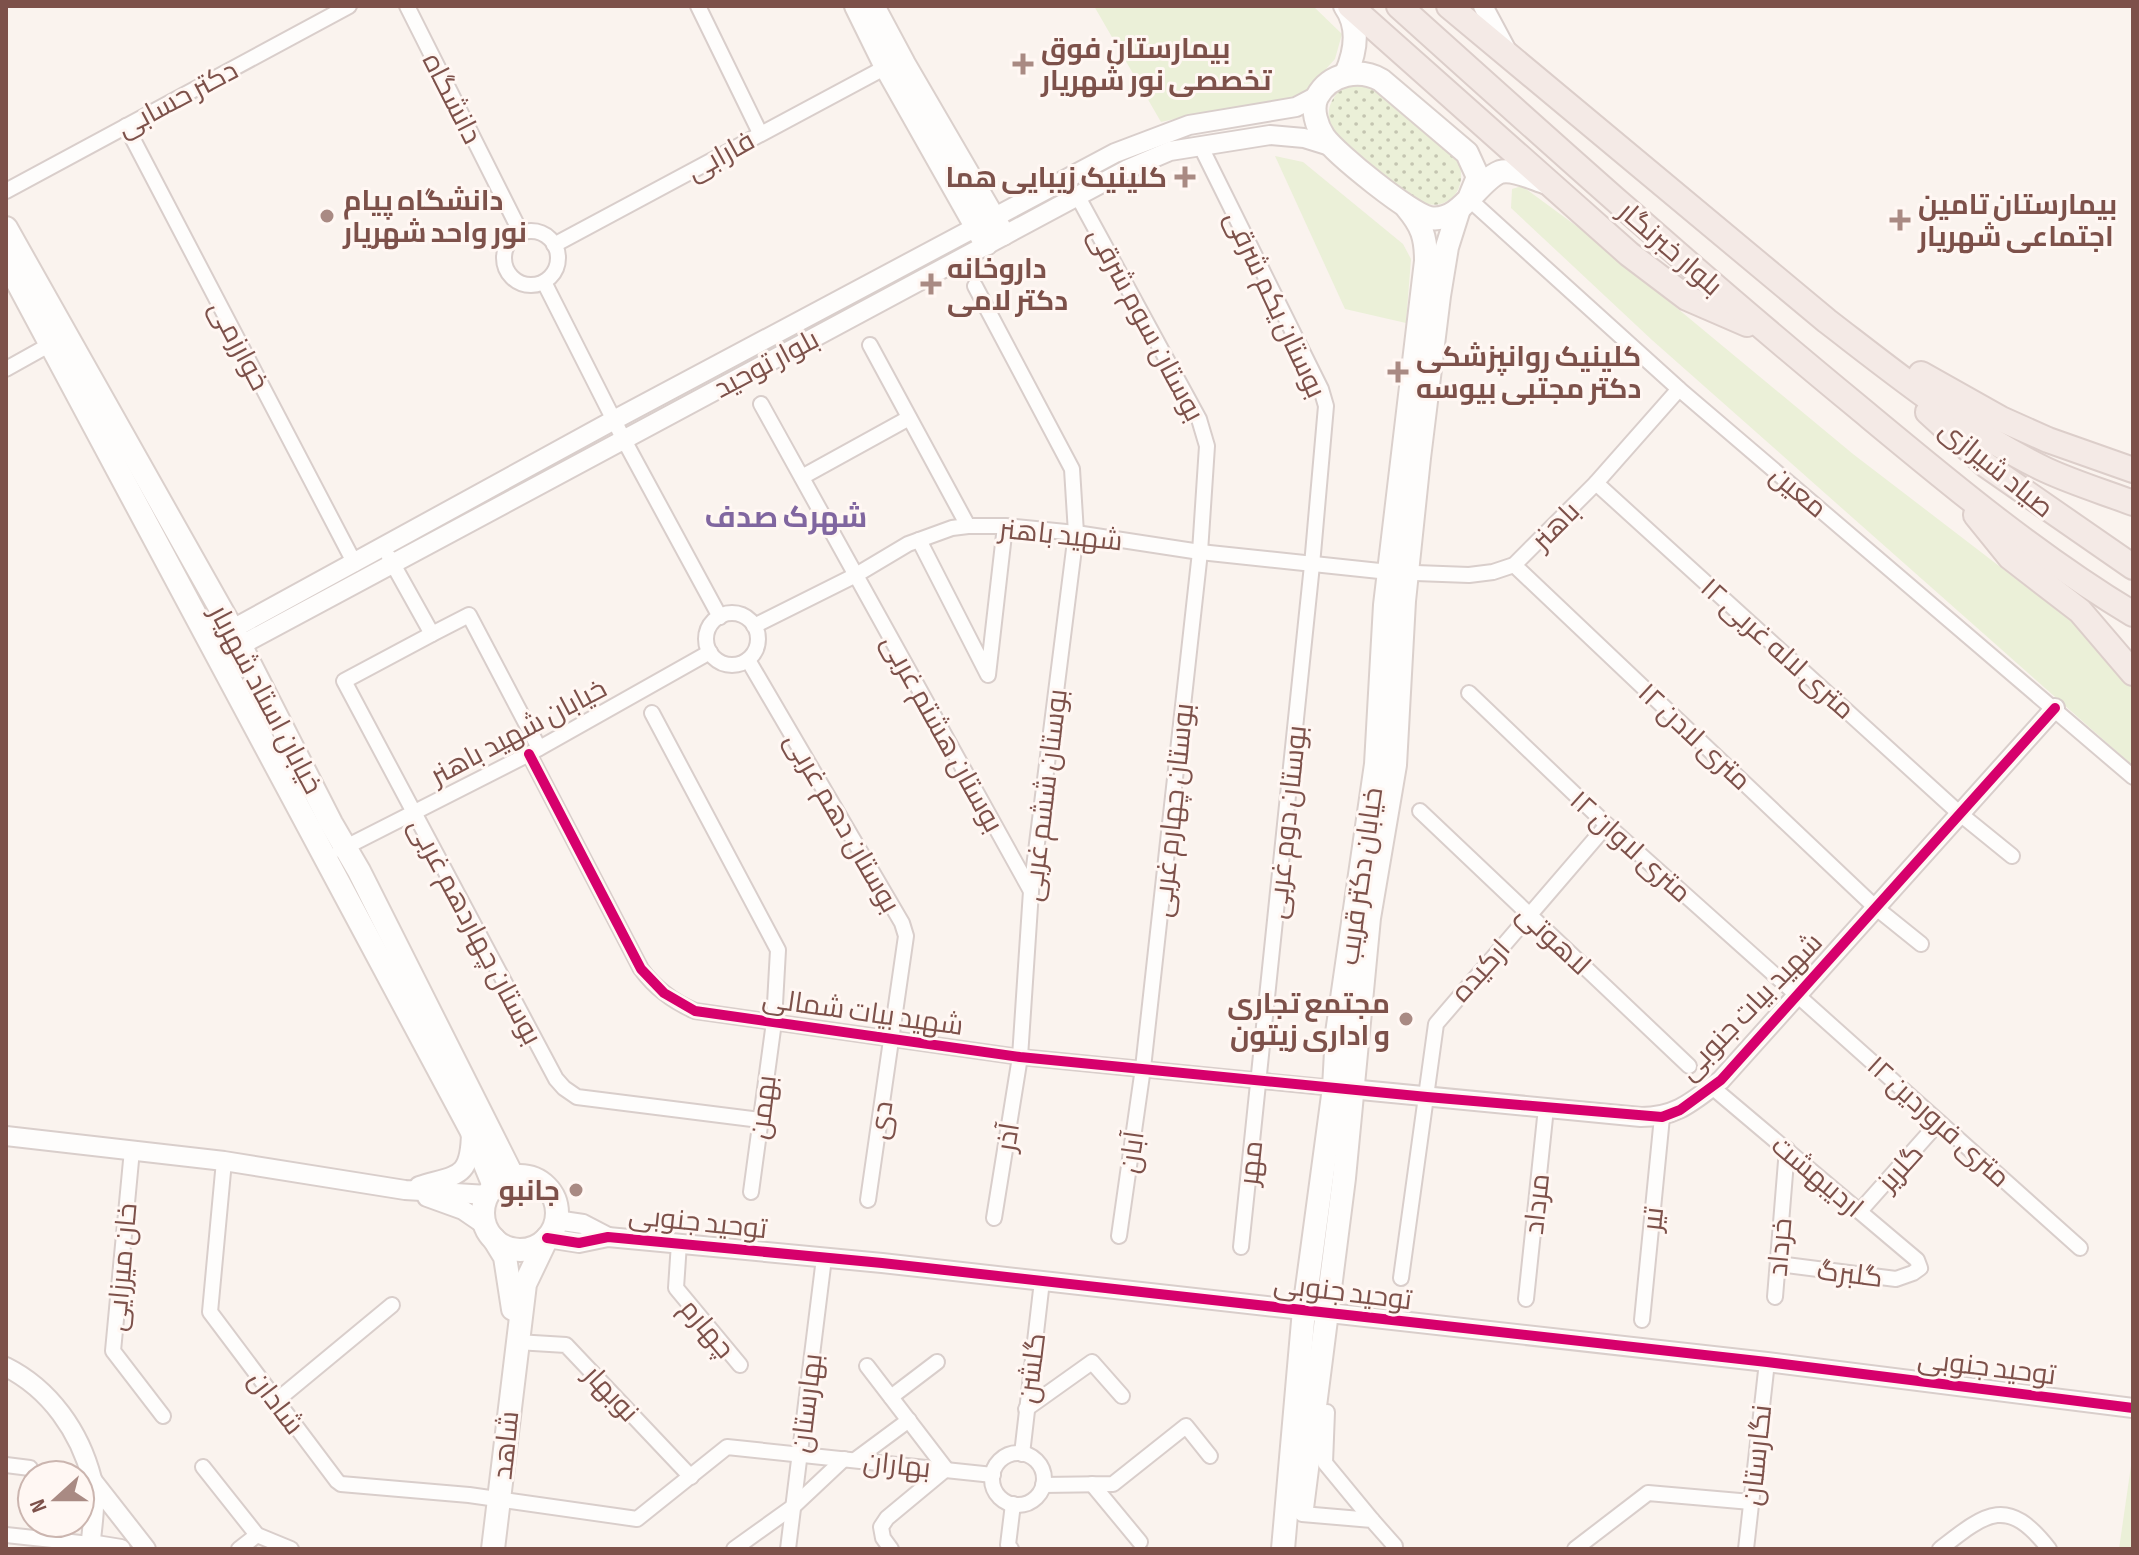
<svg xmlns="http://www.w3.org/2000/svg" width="2139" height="1555" font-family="'Sofia Sans Condensed',Cairo,sans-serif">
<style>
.grass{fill:url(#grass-dots)}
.park{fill:#ebf0d8}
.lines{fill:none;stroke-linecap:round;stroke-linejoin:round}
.minor-casing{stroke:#d9cecb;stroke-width:18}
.tertiary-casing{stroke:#d9cecb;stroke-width:22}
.secondary-casing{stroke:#dbd0cc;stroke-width:26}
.trunk-casing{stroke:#dcceca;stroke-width:28}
.minor{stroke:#fefdfc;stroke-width:14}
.tertiary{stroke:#fefdfc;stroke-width:18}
.secondary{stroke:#fefdfc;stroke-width:22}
.trunk{stroke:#f4eae6;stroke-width:24}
.cycleway-casing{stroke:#fff7f3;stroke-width:15}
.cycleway{stroke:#d6006c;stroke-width:10}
.poi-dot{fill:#a98a83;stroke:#fff7f3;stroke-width:3}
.labels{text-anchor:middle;stroke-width:6;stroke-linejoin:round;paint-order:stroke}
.poi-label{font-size:28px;font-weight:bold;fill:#7d514a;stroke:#fff7f3;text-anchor:start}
.street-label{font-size:28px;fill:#7d514a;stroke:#fff7f3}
.neighbourhood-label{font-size:30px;font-weight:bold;fill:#8066a0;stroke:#fff7f3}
</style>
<defs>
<pattern id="grass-dots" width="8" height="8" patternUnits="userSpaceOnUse" patternTransform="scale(2)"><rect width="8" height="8" fill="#ebf0d8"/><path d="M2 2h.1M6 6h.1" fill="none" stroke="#c4c5b1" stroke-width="1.8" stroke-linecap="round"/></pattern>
</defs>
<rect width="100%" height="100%" fill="#faf3ee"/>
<!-- grass -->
<path class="grass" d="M1354,84L1371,86L1456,156C1469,179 1457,210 1426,204C1410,202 1394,182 1381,172C1362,155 1318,133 1331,103C1336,91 1343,88 1354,84Z"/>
<!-- park -->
<g class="park">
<polygon points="1094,6 1313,6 1342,34 1335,59 1297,101 1202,113 1161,122"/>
<polygon points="1275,156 1303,162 1403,244 1411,259 1406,323 1345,309"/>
<polygon points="1522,186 1590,236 1853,454 2088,634 2133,689 2133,766 1652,340 1511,208 1512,189"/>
<polygon points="2133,1452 2133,1549 2119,1549"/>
</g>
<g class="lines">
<defs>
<g id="minor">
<polyline points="407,6 521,233"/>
<polyline points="698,6 760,133"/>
<polyline points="126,126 355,564"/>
<polyline points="1200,145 1321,389 1326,406 1312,565 1241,1247"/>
<polyline points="6,191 349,6"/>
<polyline points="1077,195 1199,419 1207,446 1200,552 1143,1068 1119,1236"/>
<polyline points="1469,199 1679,389 2133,777"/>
<circle cx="531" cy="258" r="27"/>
<polyline points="554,245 886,67"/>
<polyline points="544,282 624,440 720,617"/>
<polyline points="975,286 1072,469 1076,533 1031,891 1020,1057 994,1218"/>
<polyline points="870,345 968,526"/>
<polyline points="6,369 58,340"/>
<polyline points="761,404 1031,891"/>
<polyline points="802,477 909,418"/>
<polyline points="1596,483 1959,813 2012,856"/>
<polyline points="919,540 988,675 1005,526"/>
<polyline points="389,557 432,634 344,681 556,1079 564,1088 577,1097 760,1120"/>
<polyline points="1514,565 1875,907 1921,944"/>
<circle cx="732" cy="639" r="26"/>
<polyline points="754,626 856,575 908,544 952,528 968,526 1005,526 1076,533 1200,552 1389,572 1469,575 1493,572 1514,565 1596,483 1679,389"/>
<polyline points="432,634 469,615 539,748"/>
<polyline points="748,660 902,923 906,936 868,1200"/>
<polyline points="1469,693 1607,825 2080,1248"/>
<polyline points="652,713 778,950 774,1022 751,1192"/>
<path d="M529,754L641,969C655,988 674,1002 695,1011L1020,1057L1334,1088"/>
<polyline points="1420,811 1689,1066"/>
<polyline points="340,850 529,754 710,652"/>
<polyline points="1712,1087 1917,1260 1920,1268 1913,1273 1896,1279 1778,1264"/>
<polyline points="132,1150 113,1351 163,1416"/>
<polyline points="224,1161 210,1312 337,1481 341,1484 469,1495 637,1519 727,1447 993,1475"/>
<polyline points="1860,1211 1939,1122"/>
<polyline points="679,1243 676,1288 740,1365"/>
<polyline points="1401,1278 1436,1024 1607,825"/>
<polyline points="1775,1297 1787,1149"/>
<polyline points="1526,1299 1546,1108"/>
<polyline points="1642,1320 1662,1117"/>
<polyline points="517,1342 566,1345 691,1477"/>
<polyline points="867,1366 946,1469 887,1518 881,1527 883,1538 891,1549"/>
<polyline points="891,1397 937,1362"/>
<polyline points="276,1401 392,1305"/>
<polyline points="1026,1409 1092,1362 1122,1396"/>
<polyline points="1327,1412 1325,1463 1372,1520"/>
<circle cx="1018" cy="1479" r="26"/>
<polyline points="1022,1454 1042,1281"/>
<polyline points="855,1460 909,1420"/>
<polyline points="6,1465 30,1468"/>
<polyline points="203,1467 257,1535 291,1549"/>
<polyline points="1092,1484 1140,1542"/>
<polyline points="1043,1485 1113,1484 1186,1426 1210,1456"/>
<polyline points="1302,1514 1372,1520 1395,1546"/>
<polyline points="6,1535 90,1544"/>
<polyline points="239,1549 257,1535"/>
<polyline points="734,1549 794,1506 844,1459"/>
<polyline points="788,1549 824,1258"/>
<polyline points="1011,1549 1008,1545 1013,1504"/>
<polyline points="1575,1549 1648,1493 1751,1502"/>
<polyline points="1746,1549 1767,1362"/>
<path d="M1940,1549C1986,1513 2007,1495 2049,1549"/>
</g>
<g id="tertiary">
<polyline points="1483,6 1506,49"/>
<polyline points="209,642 614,420 1115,153 1189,125 1296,107 1317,96"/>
<polyline points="230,651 1128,169 1170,151 1270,135 1304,138 1333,147"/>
<path d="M1340,1088L1641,1117C1677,1117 1693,1101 1721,1080L2055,708"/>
<polyline points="6,1136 224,1161 405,1190 488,1195"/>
<path d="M419,1186C458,1174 470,1179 471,1133"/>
<polyline points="427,1197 463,1210 485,1225"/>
<polyline points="556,1220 583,1224 608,1237"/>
<polyline points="547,1238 579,1243 608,1237 882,1263 1767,1362 2133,1408"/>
<path d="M6,1367C50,1389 80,1432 92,1479C97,1501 92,1527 90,1549"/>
<polyline points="92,1480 146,1549"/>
<polyline points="90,1544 121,1549"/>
</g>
<g id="secondary">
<polyline points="856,6 886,67 986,244"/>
<polyline points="873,6 904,64 1003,234"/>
<path d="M1345,6C1360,27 1356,51 1346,74"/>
<path d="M1469,199L1478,177L1467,153L1381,80C1360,68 1330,73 1317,97C1311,109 1317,127 1324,137C1336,154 1411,215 1430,218C1461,223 1477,181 1500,172C1513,168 1534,179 1547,183"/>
<polyline points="6,228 232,629 331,823 359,871 513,1177"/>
<polyline points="6,261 471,1130 494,1186"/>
<circle cx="520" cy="1213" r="37"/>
<polyline points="494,1239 505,1257 513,1309"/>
<polyline points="1302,1508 1344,1178 1369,918 1395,765 1404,601 1419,458 1439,296 1447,247 1459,209"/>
<polyline points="493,1549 525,1284 547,1238"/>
<path d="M1283,1549L1304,1310L1334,1088L1337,1033L1376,764L1385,605L1426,261C1426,237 1422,226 1407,208"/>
</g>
<g id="trunk">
<polyline points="1350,6 1629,254 1687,298 1747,324"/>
<path d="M1399,6C1550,142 1701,278 1858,407C1946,480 2035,555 2133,614"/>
<path d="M1449,6L1827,321C1896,374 1967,432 2046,470C2074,483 2104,492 2133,503"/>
<polyline points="1921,374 2001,419 2048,440 2133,470"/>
<polyline points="1928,412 1986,465 2133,567"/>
<polyline points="1976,515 2010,557 2080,611 2133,673"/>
</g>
</defs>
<!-- minor casing -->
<use href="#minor" class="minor-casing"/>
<!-- tertiary casing -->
<use href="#tertiary" class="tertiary-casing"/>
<!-- secondary casing -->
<use href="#secondary" class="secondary-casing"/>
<!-- trunk casing -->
<use href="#trunk" class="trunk-casing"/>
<!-- minor -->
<use href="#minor" class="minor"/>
<!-- tertiary -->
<use href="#tertiary" class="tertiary"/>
<!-- secondary -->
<use href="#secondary" class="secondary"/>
<!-- trunk -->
<use href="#trunk" class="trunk"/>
<defs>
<g id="cycleway">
<polyline points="529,754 641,969 664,993 695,1011 1020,1057 1427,1097 1662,1117 1680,1110 1721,1080 2055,708"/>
<polyline points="547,1238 579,1243 608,1237 882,1263 1767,1362 2133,1408"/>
</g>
</defs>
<!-- cycleway casing -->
<use href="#cycleway" class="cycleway-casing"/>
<!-- cycleway -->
<use href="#cycleway" class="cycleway"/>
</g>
<!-- markers -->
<g class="poi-dot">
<path d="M1019 52h8v8h8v8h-8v8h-8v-8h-8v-8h8z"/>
<path d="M1181 165h8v8h8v8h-8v8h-8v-8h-8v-8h8z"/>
<circle cx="327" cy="216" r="8"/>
<path d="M1896 208h8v8h8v8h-8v8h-8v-8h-8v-8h8z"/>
<path d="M927 272h8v8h8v8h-8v8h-8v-8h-8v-8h8z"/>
<path d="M1394 360h8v8h8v8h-8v8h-8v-8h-8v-8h8z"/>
<circle cx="1406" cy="1019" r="8"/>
<circle cx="576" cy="1190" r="8"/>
</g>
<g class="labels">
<!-- poi labels -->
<g class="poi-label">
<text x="1041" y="58">بیمارستان فوق<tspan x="1041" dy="32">تخصصی نور شهریار</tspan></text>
<text x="1167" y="187" text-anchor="end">کلینیک زیبایی هما</text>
<text x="343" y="210">دانشگاه پیام<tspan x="343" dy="32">نور واحد شهریار</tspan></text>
<text x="1918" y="214">بیمارستان تامین<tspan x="1918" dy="32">اجتماعی شهریار</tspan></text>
<text x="947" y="278">داروخانه<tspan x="947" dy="32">دکتر لامی</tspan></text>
<text x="1416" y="366">کلینیک روانپزشکی<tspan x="1416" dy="32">دکتر مجتبی بیوسه</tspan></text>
<text x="1390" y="1013" text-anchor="end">مجتمع تجاری<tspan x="1390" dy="32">و اداری زیتون</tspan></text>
<text x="560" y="1200" text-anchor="end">جانبو</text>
</g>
<!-- street labels -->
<g class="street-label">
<text transform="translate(177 98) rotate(-28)" y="10">دکتر حسابی</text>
<text transform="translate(453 98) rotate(63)" y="10">دانشگاه</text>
<text transform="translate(720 155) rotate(-29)" y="10">فارابی</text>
<text transform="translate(1671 248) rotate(41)" y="10">بلوار خبرنگار</text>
<text transform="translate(1276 304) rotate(65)" y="10">بوستان یکم شرقی</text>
<text transform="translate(1147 324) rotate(62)" y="10">بوستان سوم شرقی</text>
<text transform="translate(240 345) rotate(62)" y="10">خوارزمی</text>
<text transform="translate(766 363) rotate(-28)" y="10">بلوار توحید</text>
<text transform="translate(1997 468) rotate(39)" y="10">صیاد شیرازی</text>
<text transform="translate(1799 491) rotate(40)" y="10">معین</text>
<text transform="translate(1555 525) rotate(-45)" y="10">باهنر</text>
<text transform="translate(1061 534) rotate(6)" y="10">شهید باهنر</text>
<text transform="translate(1778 648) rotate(42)" y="10">۱۲ متری لاله غربی</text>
<text transform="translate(267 699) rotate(62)" y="10">خیابان استاد شهریار</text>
<text transform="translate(518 731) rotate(-28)" y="10">خیابان شهید باهنر</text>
<text transform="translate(943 733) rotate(61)" y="10">بوستان هشتم غربی</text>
<text transform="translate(1695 736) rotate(43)" y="10">۱۲ متری لادن</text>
<text transform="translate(1044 795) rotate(-83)" y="10">بوستان ششم غربی</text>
<text transform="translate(1172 810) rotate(-84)" y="10">بوستان چهارم غربی</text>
<text transform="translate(843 822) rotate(60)" y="10">بوستان دهم غربی</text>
<text transform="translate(1286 822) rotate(-84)" y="10">بوستان دوم غربی</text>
<text transform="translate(1631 846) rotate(42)" y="10">۱۲ متری لاوان</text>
<text transform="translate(1360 876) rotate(-82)" y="10">خیابان دکتر قریب</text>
<text transform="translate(476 931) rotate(62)" y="10">بوستان چهاردهم غربی</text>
<text transform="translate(1554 939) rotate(43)" y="10">لاهوتی</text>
<text transform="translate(1480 970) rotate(-48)" y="10">ارکیده</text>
<text transform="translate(1750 1006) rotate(-46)" y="10">شهید بیات جنوبی</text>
<text transform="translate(863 1011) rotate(8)" y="10">شهید بیات شمالی</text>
<text transform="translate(762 1107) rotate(-83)" y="10">بهمن</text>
<text transform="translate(880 1120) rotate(-82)" y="10">دی</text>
<text transform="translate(1939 1121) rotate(42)" y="10">۱۲ متری فروردین</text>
<text transform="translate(1007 1137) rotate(-81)" y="10">آذر</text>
<text transform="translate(1131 1152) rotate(-82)" y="10">آبان</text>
<text transform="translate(1250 1163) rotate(-84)" y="10">مهر</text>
<text transform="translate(1900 1167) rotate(-48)" y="10">گلریز</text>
<text transform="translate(1818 1176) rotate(40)" y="10">اردیبهشت</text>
<text transform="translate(1536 1204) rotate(-84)" y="10">مرداد</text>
<text transform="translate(1652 1219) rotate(-84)" y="10">تیر</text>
<text transform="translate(698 1221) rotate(6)" y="10">توحید جنوبی</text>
<text transform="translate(1779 1247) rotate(-85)" y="10">خرداد</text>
<text transform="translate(121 1267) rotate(-85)" y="10">خان میرزایی</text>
<text transform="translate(1850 1273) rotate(7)" y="10">گلبرگ</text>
<text transform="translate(1343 1291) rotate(7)" y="10">توحید جنوبی</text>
<text transform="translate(708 1328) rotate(50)" y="10">چهارم</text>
<text transform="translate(1987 1366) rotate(7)" y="10">توحید جنوبی</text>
<text transform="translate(1031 1368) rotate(-83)" y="10">گلشن</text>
<text transform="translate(612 1393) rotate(47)" y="10">نوبهار</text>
<text transform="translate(277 1402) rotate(53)" y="10">شادان</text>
<text transform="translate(806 1403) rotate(-83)" y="10">بهارستان</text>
<text transform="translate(505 1445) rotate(-84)" y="10">شاهد</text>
<text transform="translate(1756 1455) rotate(-84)" y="10">نگارستان</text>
<text transform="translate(897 1464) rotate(6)" y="10">بهاران</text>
</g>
<!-- neighbourhood labels -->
<g class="neighbourhood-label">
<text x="786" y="527">شهرک صدف</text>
</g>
</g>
<!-- border -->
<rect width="2139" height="1555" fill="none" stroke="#7d514a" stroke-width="16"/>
<!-- north arrow -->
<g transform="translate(56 1499) rotate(249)"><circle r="38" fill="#fff7f3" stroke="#cbb5af" stroke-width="2"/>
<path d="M0-6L14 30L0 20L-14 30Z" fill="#a98a83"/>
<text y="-12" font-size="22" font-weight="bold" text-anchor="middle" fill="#7d514a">N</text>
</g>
</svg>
